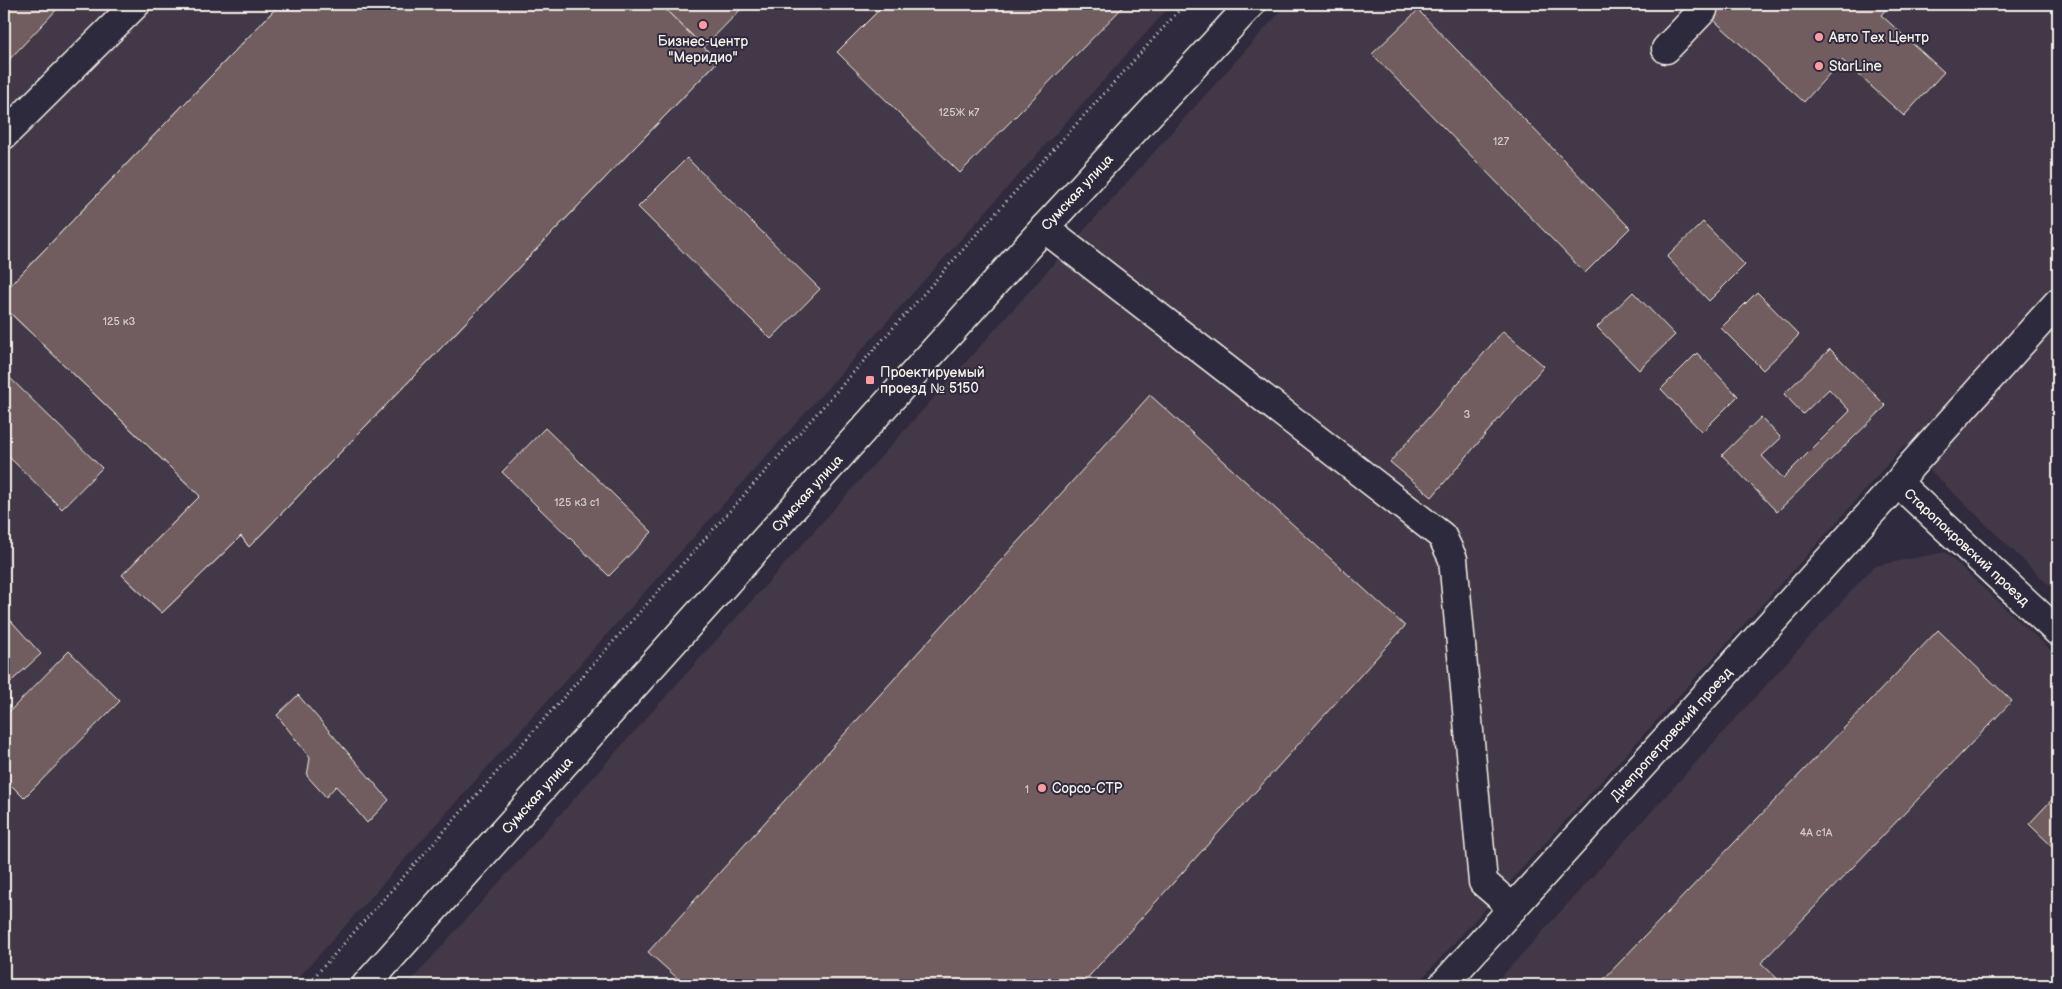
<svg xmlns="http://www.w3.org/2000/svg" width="2062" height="989" font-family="'Balsamiq Sans',sans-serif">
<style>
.built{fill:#433947}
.building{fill:#715d5e;stroke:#f4f1e8}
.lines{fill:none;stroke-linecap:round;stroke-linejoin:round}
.minor-casing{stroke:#f4f1e8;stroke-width:31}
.path{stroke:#f4f1e8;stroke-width:3;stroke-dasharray:1 4;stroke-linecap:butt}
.minor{stroke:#2f2a3d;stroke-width:28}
.poi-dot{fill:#ff9aa2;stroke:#2f2a3d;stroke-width:2}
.labels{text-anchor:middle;stroke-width:4;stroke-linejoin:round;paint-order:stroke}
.number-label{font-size:11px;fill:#d3ccc6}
.poi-label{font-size:14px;fill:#f4f1e8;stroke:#2f2a3d;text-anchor:start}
.street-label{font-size:14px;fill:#f4f1e8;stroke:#2f2a3d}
</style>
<rect width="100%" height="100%" fill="#2f2a3d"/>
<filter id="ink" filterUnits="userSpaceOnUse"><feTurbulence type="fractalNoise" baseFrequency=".02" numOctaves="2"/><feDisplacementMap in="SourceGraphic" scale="10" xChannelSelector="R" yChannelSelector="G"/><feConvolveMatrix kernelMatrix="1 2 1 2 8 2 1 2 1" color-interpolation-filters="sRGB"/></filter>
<g filter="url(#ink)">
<!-- built -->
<g class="built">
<polygon points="4,4 1172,4 292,985 4,985"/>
<polygon points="1287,4 2058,4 2058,594 1904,445 1829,531 1416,985 407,985"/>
<polygon points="1945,552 2058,657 2058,985 1494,985 1874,566"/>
</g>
<!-- building -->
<g class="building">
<polygon points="4,4 62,4 4,65"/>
<polygon points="280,4 449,4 349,103 391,146 207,336 244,373 549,59 492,4 660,4 718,61 249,547 241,536 162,613 122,575 200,496 4,307 4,292"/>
<polygon points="280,4 660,4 718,61 249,547 241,536 162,613 122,575 200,496 4,307 4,292"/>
<polygon points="660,4 746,4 704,47"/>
<polygon points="885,4 1126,4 960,173 837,52"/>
<polygon points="1696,4 1891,4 1881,15 1944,72 1904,116 1842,60 1804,102"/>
<polygon points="1418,10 1630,228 1585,273 1372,54"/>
<polygon points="687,158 820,289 771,339 638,207"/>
<polygon points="1703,222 1745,265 1709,301 1667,257"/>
<polygon points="1633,292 1675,335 1639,370 1597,327"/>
<polygon points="1757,292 1799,335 1763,370 1721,328"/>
<polygon points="1503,331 1544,366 1432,497 1390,462"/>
<polygon points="1830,349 1886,406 1777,512 1722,455 1761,417 1781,438 1762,456 1783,478 1850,411 1829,389 1803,414 1784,394"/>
<polygon points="1697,353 1738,396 1702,432 1661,389"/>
<polygon points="4,372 102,468 62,509 4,452"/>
<polygon points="1150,395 1405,626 1081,985 685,985 648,952"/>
<polygon points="545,428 652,532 609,576 502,472"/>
<polygon points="4,613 41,654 4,688"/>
<polygon points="1938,630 2012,701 1761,963 1784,985 1598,985"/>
<polygon points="69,651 120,701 24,798 4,778 4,717"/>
<polygon points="298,695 389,800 367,823 336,786 326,797 307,776 310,758 277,715"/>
<polygon points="2058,793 2058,852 2029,824"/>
</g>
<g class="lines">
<defs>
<g id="minor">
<polyline points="1666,49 1703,10"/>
<polyline points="4,135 136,4"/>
<polyline points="1044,228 1442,536 1453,559 1483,882 1513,908"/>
<polyline points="1898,483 2058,632"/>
<polyline points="366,985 1044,228 1251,4"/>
<polyline points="1443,985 1898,483 1910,467 2058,302"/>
</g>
</defs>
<!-- minor casing -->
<use href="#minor" class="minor-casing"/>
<!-- path -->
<polyline class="path" points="307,985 976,235 1185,4"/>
<!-- minor -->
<use href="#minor" class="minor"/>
</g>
</g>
<!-- markers -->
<g class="poi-dot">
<circle cx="703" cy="25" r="5"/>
<circle cx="1819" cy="37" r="5"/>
<circle cx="1819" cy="66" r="5"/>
<rect x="865" y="375" width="10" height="10" rx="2.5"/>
<circle cx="1042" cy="788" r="5"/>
</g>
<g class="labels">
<!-- number labels -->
<g class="number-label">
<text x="959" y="116">125Ж к7</text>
<text x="1501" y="145">127</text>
<text x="119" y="325">125 к3</text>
<text x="1467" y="418">3</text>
<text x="577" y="506">125 к3 с1</text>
<text x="1027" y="793">1</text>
<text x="1816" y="836">4А с1А</text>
</g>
<!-- poi labels -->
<g class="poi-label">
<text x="1829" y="42">Авто Тех Центр</text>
<text x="703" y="46" text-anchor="middle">Бизнес-центр<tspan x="703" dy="16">"Меридио"</tspan></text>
<text x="1829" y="71">StarLine</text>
<text x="880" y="377">Проектируемый<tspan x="880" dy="16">проезд № 5150</tspan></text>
<text x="1052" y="793">Сорсо-СТР</text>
</g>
<!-- street labels -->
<g class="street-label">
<text transform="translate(1077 192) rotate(-47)" y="5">Сумская улица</text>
<text transform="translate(807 493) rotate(-48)" y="5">Сумская улица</text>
<text transform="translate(1967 547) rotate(43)" y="5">Старопокровский проезд</text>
<text transform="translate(1671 734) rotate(-48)" y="5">Днепропетровский проезд</text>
<text transform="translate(537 795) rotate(-48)" y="5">Сумская улица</text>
</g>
</g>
<!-- margin -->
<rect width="2062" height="989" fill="none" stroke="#2f2a3d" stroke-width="20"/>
<rect x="10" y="10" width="2042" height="969" fill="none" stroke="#f4f1e8" stroke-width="2" filter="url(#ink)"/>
</svg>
